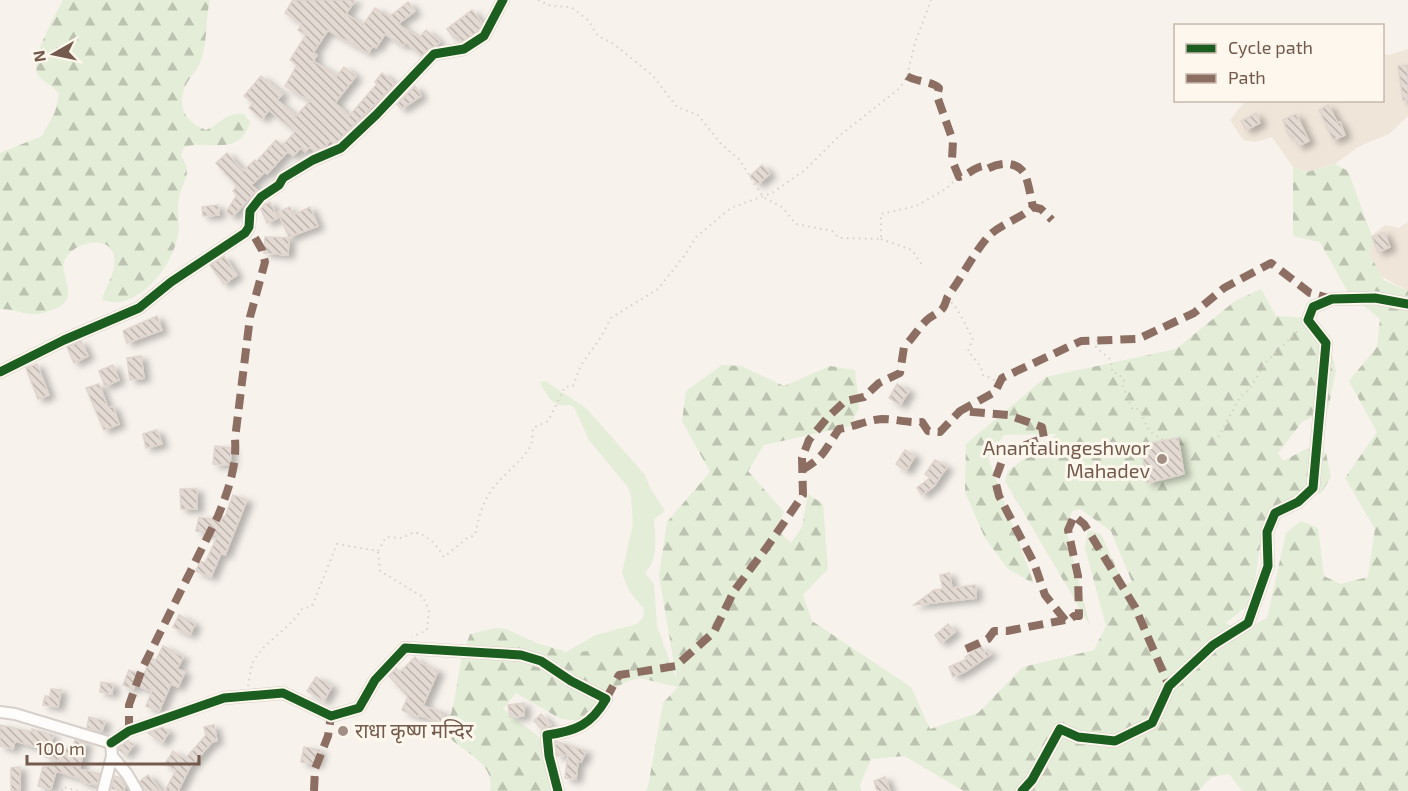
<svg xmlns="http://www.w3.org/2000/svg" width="1408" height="791" font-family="'Exo 2','Noto Sans Devanagari',sans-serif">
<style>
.residential{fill:#f0e5d9}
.green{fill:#e4edd7}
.forest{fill:url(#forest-firs)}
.building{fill:url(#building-back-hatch);stroke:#e0d5ce;stroke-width:1.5;filter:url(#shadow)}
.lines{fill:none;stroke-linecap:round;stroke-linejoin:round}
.street-casing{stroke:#d6cfca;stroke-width:14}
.path{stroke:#d8d0cb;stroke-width:2;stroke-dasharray:1.5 4.5;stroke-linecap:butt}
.street{stroke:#fefdfc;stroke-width:10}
.quiet{stroke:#8d6e63;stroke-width:8;stroke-dasharray:15 8;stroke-linecap:butt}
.cycleway-casing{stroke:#fef7ed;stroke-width:13}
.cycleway{stroke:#1b5e20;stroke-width:9}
.poi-dot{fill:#a28f84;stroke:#fef7ed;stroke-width:2}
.labels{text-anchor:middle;stroke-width:6;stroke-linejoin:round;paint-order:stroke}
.poi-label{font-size:20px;fill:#745a4c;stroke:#fef7ed;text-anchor:end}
</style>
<defs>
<pattern id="forest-firs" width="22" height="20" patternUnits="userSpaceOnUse" patternTransform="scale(1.5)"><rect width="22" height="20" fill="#e4edd7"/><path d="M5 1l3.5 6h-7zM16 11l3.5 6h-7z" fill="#bdc3b1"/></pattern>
<pattern id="building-back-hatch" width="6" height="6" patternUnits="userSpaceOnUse" patternTransform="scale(1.5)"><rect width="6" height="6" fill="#e3dbd3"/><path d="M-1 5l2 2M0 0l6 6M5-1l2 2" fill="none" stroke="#bdb5ad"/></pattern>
<filter id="shadow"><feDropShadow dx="6" dy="3.5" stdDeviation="3" flood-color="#0004"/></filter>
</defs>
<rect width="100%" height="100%" fill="#f7f2ec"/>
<!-- residential -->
<g class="residential">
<polygon points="1408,49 1408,116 1389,134 1358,147 1335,164 1307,172 1293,167 1272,137 1256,142 1243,140 1230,120 1245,101 1382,100 1383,54 1389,55"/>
<polygon points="1408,222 1408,291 1381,276 1364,248 1370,237 1385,225 1399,228"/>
</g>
<!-- green -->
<path class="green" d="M545,381L586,408L645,475L650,488L665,511L654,519C655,538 659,558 645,573L654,584L657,626L638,630L601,650L564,653L596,635L637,624L643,618L644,609L629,591L622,573L633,524L631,496L628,487L589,440L574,407C569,404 565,406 560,405C550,403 544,390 540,382Z"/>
<!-- forest -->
<g class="forest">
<path d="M63,0H210C205,20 208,40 201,60C198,70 189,77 185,87C176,108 187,123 206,130C222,124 224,112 244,114L250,122C239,158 211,139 184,147L181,156C194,176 182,179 179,198C176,211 181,226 177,239C171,265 148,296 120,302C115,303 108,301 102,300C105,285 117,274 114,256C109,232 70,243 64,262C60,276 77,293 62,305C58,308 54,309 49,311C27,319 21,309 0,309V153L42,136L55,112L59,94C53,85 43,82 38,75C29,60 56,14 63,0Z"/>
<path d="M1335,164L1348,171L1374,242L1369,254L1385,281L1408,291V791H1242L1229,774L1212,777L1198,791H964L904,756L871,759L860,785L861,791H646L648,787L663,703L678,687L640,678L631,680L605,692L582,721L561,719L516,693L503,709L543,740L561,780L564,791H490C496,764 465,753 450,738L447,722L451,714L455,696L461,660L470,634L496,628L506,629L536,643L564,651V653L601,650L638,630L657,626L677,681L659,576L667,522L710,472L682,421L686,391L722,365L741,366L784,386L830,366L855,370L859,408L850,426L764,445L748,471L784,512L776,529L791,543L802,527L808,494L823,504L828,569L803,595L812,621L911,687L930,729L978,713L1023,667L1094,650L1106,626L1085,548L1088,530L1101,534L1124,585L1132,582L1111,531L1080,509L1072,511L1066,530L1090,626L1005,481L1008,471L1057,434L1004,435L988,458L1034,584L1008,569L985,538L965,492L966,444L1046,377L1176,349L1235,301L1261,289L1276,316L1304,318L1330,345L1336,371L1328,409L1302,422L1278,453L1283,461L1308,448L1326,453L1331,477L1321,493L1278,508L1260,546L1252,602L1226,623L1241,631L1267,618L1286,533L1301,521L1318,528L1324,576L1340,584L1368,577L1375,529L1345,478L1377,432L1349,381L1377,347L1380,319L1349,294L1320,242L1293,236V167L1307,172Z"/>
</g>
<!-- building -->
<g class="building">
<polygon points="293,0 355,0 346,14 363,25 375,8 389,17 408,2 415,11 398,24 419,38 426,30 440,42 436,46 429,49 422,56 406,42 403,46 385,34 376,48 373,46 368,53 328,30 313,53 317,55 313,61 337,76 344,67 356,76 335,103 349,116 377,84 375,82 382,73 395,84 337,142 333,143 330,140 325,147 314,151 310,147 305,152 301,148 293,156 282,146 295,132 269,110 262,119 249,108 253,103 244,96 261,76 283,94 277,100 296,116 310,101 285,86 297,65 290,60 306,35 298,30 302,24 285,13"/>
<polygon points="472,10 482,23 478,31 462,42 457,35 454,38 447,29"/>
<polygon points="1408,65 1408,100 1403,100 1398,66"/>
<polygon points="415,86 421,96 401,109 397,104"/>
<polygon points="1328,105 1338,123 1340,122 1345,135 1333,140 1319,110"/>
<polygon points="1256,113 1260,123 1246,130 1241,121"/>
<polygon points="1296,114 1309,141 1298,146 1293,134 1289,136 1283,120"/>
<polygon points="276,140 288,151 267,174 265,172 251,185 257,190 233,216 226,212 237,195 233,191 237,186 216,163 227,153 243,171 255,160 256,162"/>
<polygon points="762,165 770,174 758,184 750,176"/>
<polygon points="270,202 278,218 267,223 261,209 264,205"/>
<polygon points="218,205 219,215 203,216 202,207"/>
<polygon points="290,207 293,215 310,207 318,226 289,237 278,212"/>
<polygon points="1384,232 1390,247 1378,252 1372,237"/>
<polygon points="265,237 289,238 288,255 264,253"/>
<polygon points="224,256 237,275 224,284 210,265"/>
<polygon points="157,316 162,330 127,343 123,331"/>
<polygon points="81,341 88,356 74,363 67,347"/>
<polygon points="141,356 144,378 130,380 127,358"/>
<polygon points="37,364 49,395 38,399 26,368"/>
<polygon points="113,365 119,380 105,386 99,371"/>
<polygon points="99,384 108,408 113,406 119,424 104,430 86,388"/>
<polygon points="897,384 909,391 900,405 889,398"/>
<polygon points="157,430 162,444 146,448 143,434"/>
<polygon points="1178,438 1184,474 1147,483 1141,445"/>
<polygon points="215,446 231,448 230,465 213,464"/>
<polygon points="905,450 915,456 906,471 896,464"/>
<polygon points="935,460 947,467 934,486 922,495 917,488 930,478 925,474"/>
<polygon points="180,489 197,489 197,509 181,509"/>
<polygon points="233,495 247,500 225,555 221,553 211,577 196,571 200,561 205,563 218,535 196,531 199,517 221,521 223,517 225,517"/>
<polygon points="949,573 952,588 975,585 976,598 914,605 934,590 943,589 940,575"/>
<polygon points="179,615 195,624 190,635 173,627"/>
<polygon points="948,624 955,632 941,643 935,635"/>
<polygon points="163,646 183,657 177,669 185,672 178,687 171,684 159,711 146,706 152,691 135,685 133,689 123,685 129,670 143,676 151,658 156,660"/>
<polygon points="981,646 985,652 989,650 991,654 966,671 953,677 949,667 967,659 965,657"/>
<polygon points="415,657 420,663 438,671 423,706 444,713 441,723 419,715 418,717 402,710 408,697 389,676 396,668 400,672"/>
<polygon points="316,677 332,686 324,701 307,691"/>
<polygon points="101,682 113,684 112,694 100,692"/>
<polygon points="51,689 61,690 58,707 43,705 45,696 50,697"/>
<polygon points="524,703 524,716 510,717 508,705"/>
<polygon points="541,714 551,725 542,729 534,721"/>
<polygon points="89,717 105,721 102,731 87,728"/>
<polygon points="0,725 32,732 32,729 53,735 51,745 72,750 75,740 86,743 80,766 45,757 47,750 15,741 13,749 0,746"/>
<polygon points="214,725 217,741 212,742 190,767 178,791 165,791 176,770 165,764 173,751 185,759 206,735 204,727"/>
<polygon points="162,727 169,732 162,743 148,733"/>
<polygon points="128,741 134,744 126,755 119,750 119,747"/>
<polygon points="555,741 586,751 581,762 578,761 576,779 565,778 568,755 557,756"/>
<polygon points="304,747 320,750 317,764 301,762"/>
<polygon points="55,763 68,766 80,766 79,769 100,774 97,785 81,782 82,779 56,771 51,789 38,786 43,767 54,766"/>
<polygon points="20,767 20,791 11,791 11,768"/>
<polygon points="148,775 161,791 144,791 140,781"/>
<polygon points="115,776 121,778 125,786 124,791 111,789"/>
<polygon points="885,777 890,791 877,791 874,781"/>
</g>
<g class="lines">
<defs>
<g id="street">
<polyline points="0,372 64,340 139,308 171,282 245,233 249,227 250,211 261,197 279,185 283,178 313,160 341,148 376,115 434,54 464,49 484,36 503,0"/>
<polyline points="0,712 15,714 111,743"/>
<path d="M111,743L129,731L224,698L283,693L331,716L359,708L375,680L405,648L521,655L541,661L571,681L606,699C591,725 576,731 547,735L549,756L558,791"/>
<polyline points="112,756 127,774 137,791"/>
<polyline points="103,791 112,756 111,743"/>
<polyline points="1022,791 1032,780 1060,729 1078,737 1115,741 1152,723 1169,686 1213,645 1248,623 1268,566 1267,532 1275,513 1298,502 1313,488 1326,343 1308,320 1313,307 1332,299 1375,298 1408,304"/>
</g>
</defs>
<!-- street casing -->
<use href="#street" class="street-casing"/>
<!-- path -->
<g class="path">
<polyline points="538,0 551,6 571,7 588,20 598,36 614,44 653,76 677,107 698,115 721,144 740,160 763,197 782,207 796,224 832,231 839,238 881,239 881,214 916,206 946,189 957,178"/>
<polyline points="881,239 912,250 922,265"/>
<path d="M947,298C959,308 964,324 973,338L968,351L981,367L983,375L993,379L999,385"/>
<path d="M1097,340L1096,347L1111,360L1112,372L1119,374L1125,382L1123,386L1132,409H1140C1147,426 1147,435 1166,440"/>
<polyline points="1208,443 1218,438 1240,397 1249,390 1266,362 1300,329"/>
<polyline points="378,552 380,571 423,597 429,610 427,630 412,637"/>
<path d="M248,686C250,679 250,669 253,662C264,641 289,630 302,609L312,606L337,544L378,551L386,537L402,538L414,532C429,536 435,543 444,557L466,539L475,535C478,521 481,507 489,494C500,476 519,465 530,447C533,442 532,434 533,428L548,421L565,387L573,386L581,365L601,337L611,318L658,289L685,255L696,237L731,208L772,193L805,170L839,136L900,88L907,76L915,43L931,0"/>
<polyline points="62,791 63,787 79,791"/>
</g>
<!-- street -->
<use href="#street" class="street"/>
<!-- quiet -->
<g class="quiet">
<path d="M907,76C916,82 932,81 939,88L937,96L953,141L952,160L959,177C969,175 974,167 984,166L987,169C999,163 1015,160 1024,173C1028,179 1031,199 1033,207"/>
<path d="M802,470C825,457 825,449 839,429C854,427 867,420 882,419C896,419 908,423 922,422L928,431L940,432L960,411"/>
<polyline points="1065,620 1045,595 1034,563 999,496 995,480 1005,453 1044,438 1042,427 1008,415 960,411 995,392 1002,378 1081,341 1138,339 1194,313 1224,288 1271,263 1310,293 1332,299"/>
<polyline points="966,649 988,639 994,631 1007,631 1065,620 1067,622 1074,616 1079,616 1078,576 1068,530 1074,516 1084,524 1135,607 1169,686"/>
<path d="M606,699L619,675L676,666L714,632L734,591L767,547L803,495L802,458L809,440L828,417L845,401L864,397L879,383L900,373L904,347C913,338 919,327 928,319C933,315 939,313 943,308C946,304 946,299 948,296C962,277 972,256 987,238C999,224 1019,220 1033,207L1041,209L1052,220"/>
<path d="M129,731V705L142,669L218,516C228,491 237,466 235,439L250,317L265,262L262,250L249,227"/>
<polyline points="314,791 315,769 328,736 331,716"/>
</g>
<defs>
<g id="cycleway">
<polyline points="0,372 64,340 139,308 171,282 245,233 249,227 250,211 261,197 279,185 283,178 313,160 341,148 376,115 434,54 464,49 484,36 503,0"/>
<path d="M111,743L129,731L224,698L283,693L331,716L359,708L375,680L405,648L521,655L541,661L571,681L606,699C591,725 576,731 547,735L549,756L558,791"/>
<polyline points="1022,791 1032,780 1060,729 1078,737 1115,741 1152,723 1169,686 1213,645 1248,623 1268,566 1267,532 1275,513 1298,502 1313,488 1326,343 1308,320 1313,307 1332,299 1375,298 1408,304"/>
</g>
</defs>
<!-- cycleway casing -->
<use href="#cycleway" class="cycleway-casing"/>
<!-- cycleway -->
<use href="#cycleway" class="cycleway"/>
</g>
<!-- markers -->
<g class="poi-dot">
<circle cx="1162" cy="459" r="6"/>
<circle cx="343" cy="731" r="6"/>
</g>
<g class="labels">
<!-- poi labels -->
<g class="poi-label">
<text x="1150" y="455">Anantalingeshwor<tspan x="1150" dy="23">Mahadev</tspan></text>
<text x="355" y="738" text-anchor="start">राधा कृष्ण मन्दिर</text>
</g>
</g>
<!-- legend -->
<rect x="1174" y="24" width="210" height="78" fill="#fef7ed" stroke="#c7b8ad" stroke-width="1.5"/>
<rect x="1186" y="44" width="30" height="9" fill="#1b5e20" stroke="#c7b8ad" stroke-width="1.5"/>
<text x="1228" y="54" font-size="18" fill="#745a4c">Cycle path</text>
<rect x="1186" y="74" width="30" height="9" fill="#8d6e63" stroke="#c7b8ad" stroke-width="1.5"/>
<text x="1228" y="84" font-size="18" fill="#745a4c">Path</text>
<!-- north arrow -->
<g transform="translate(54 54) rotate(261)" stroke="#fef7ed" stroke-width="4.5" paint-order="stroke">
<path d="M0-4.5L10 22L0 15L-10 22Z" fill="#745a4c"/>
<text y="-9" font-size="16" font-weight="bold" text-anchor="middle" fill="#745a4c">N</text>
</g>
<!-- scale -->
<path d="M27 755v9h172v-9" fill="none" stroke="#745a4c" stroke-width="3"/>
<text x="36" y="755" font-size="18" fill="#745a4c" stroke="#fef7ed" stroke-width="4.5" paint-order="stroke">100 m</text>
</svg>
